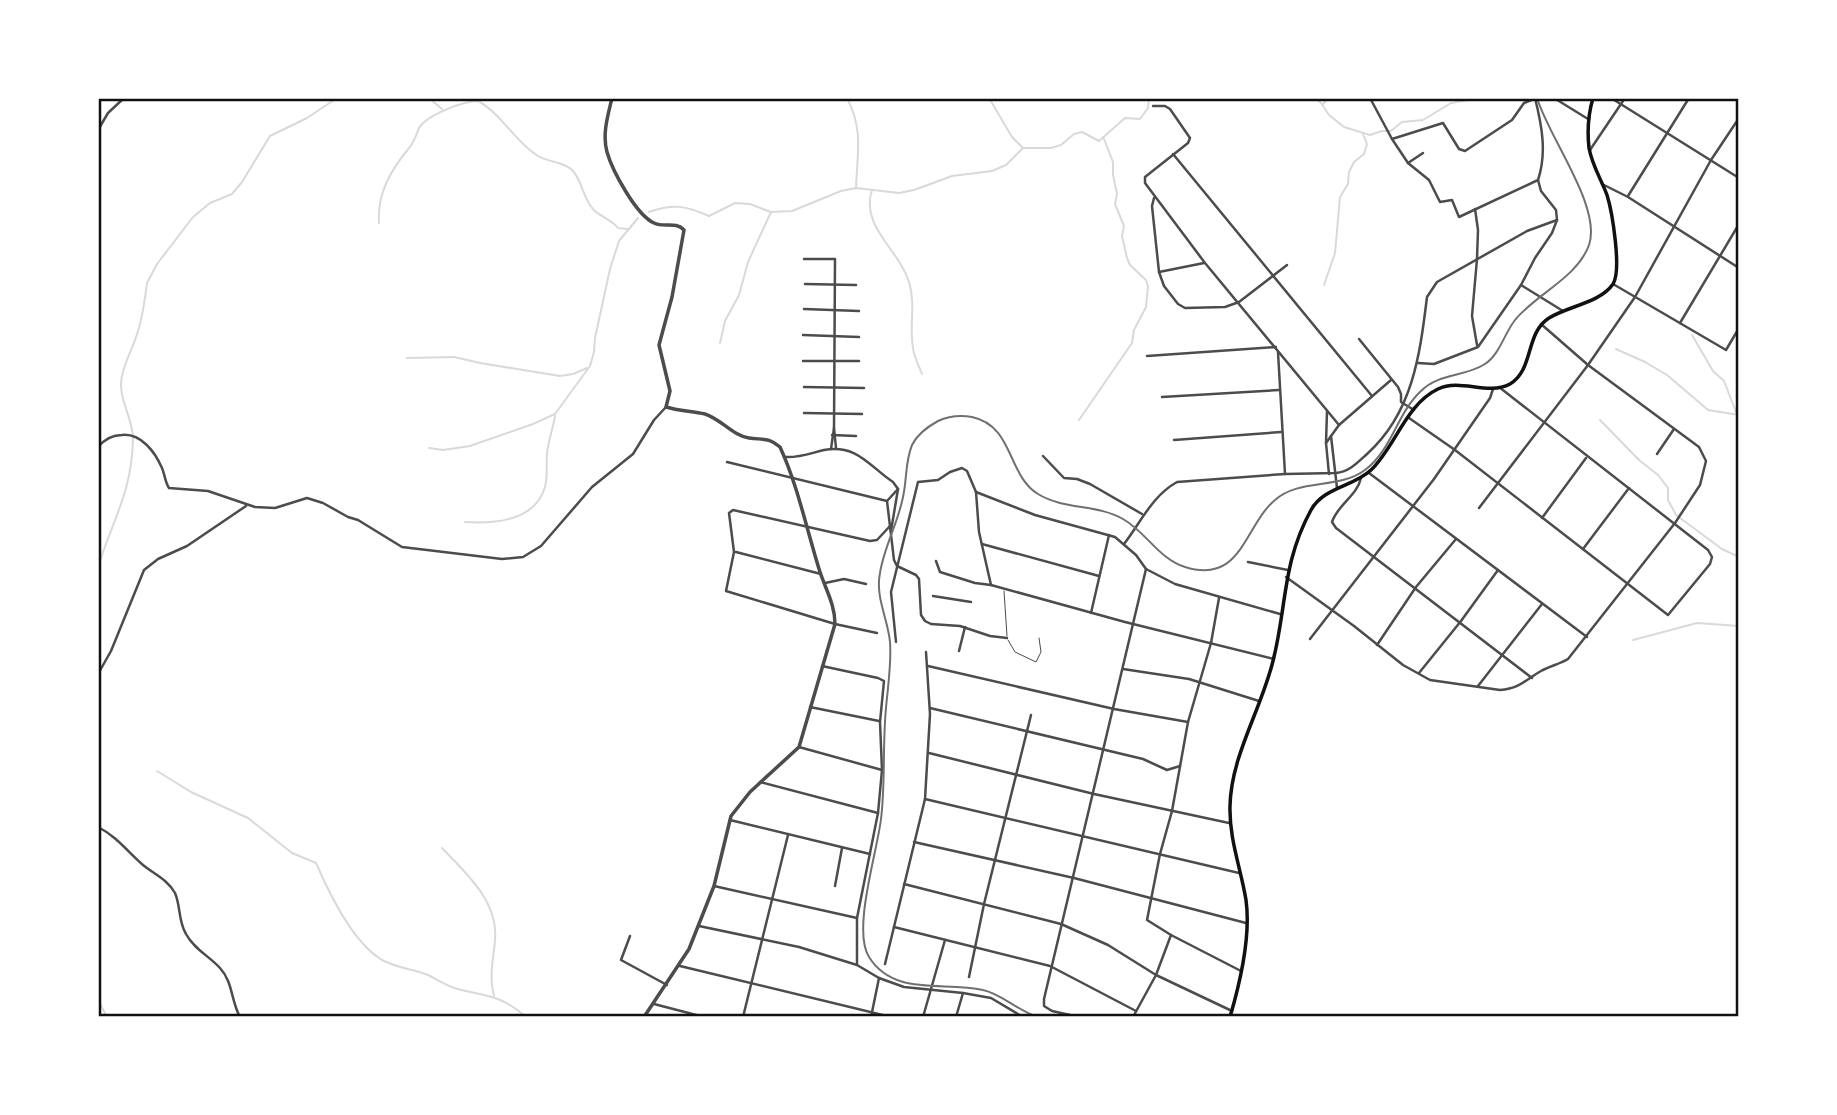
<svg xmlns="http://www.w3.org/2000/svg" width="1837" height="1115" font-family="'Fira Sans',sans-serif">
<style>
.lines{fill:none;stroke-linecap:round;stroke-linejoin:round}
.stream{stroke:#d9d9d9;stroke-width:2}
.service{stroke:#4c4c4c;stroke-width:1}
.minor{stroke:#4c4c4c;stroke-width:2.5}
.tertiary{stroke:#4c4c4c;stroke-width:3.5}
.secondary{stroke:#111;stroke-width:3.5}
.rail{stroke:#707070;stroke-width:2}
.neatline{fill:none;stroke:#111;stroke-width:2.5}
</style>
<rect width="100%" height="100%" fill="#fff"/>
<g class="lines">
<!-- stream -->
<g class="stream">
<polyline points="429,98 442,109"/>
<path d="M847,98C864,131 857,154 856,188"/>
<polyline points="989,98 1012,137 1023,148"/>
<polyline points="1315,98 1321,103 1329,115 1344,127 1370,135 1382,131 1391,131 1402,122 1423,120 1451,103 1480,98"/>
<polyline points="1323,104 1328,98"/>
<path d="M872,190C860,227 899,249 909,282C916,304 909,327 913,348C914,357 919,366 922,374"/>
<path d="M649,212C674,203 686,206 709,216L735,203L750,204L771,212L792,211L841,191L856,188L899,193L914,190L952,176L992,171L1006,165L1023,148H1051L1061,145L1074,134L1082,132L1099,141L1125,118L1140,119L1148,108L1149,98"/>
<path d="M379,223C377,193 391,170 409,148C414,142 416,135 419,128C427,115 463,101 478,101C502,114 515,142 538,156C548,162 565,162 573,171C582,181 583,198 593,209C600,217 611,219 618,228L627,229"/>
<polyline points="1324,285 1335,253 1340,197 1348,184 1349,172 1354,162 1364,154 1367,144 1363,134"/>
<polyline points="1692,335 1713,371 1724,381 1736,412"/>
<polyline points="720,343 725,321 739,295 748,262 771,212"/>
<polyline points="1616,349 1645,362 1667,375 1708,410 1739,415"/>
<polyline points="407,358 454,357 480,363 560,376 573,374 587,368"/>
<polyline points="1079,420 1132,343 1134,330 1146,307 1148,286 1146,280 1130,265 1127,258 1122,236 1124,226 1115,204 1117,194 1113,175 1113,162 1104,139"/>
<polyline points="1600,420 1639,460 1658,475 1668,488 1668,500 1676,515 1722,549 1739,557"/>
<polyline points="429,448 443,450 470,446 533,424 555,414 590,366 594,352 595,338 610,269 619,241 638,218"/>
<path d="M465,522C495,524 535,521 545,487C548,476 546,465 547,454C548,441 553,429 555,416"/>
<path d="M98,567C113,519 132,492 133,439C133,417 117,398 122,376C125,360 134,346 138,331C143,315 145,299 147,283L157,264L193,217L210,203L232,194L242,182L270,136L307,118L337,98"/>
<polyline points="1633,640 1697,623 1739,626"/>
<path d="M157,771L191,792L248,818L292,853L316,863C329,893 353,943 382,960C397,968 413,969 428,975C438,980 447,986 458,989C488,997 501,995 526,1017"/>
<path d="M442,848C466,873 499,902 495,941C493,960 489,977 494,996"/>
<polyline points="98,1000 107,1017"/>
</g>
<!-- service -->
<g class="service">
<polyline points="1004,591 1007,636"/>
<polyline points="1008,640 1015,652 1036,662 1041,652 1039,638"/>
</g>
<!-- minor -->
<g class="minor">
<path d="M1370,98L1392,139L1408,163L1429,180L1440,202L1452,200L1459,217L1538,180C1547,153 1542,126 1535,98"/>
<polyline points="1554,98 1588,119"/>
<polyline points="1611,98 1739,178"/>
<polyline points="1153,106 1165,106 1170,109 1190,138 1188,143 1145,177 1145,183 1205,263 1339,425"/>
<polyline points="98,130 108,113 124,98"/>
<polyline points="1392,139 1443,123 1459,149 1465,151 1512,120 1524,103 1534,99"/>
<polyline points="1590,150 1625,98"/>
<polyline points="1173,154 1372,396"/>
<polyline points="1408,163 1423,153"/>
<polyline points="1602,184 1628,197 1739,268"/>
<polyline points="1628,196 1689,98"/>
<polyline points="1154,198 1152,206 1159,272 1164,286 1178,304 1185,308 1225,307 1239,302 1287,265"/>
<polyline points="1475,209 1478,230 1477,259 1472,316 1477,345"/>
<polyline points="804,259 835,259 834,428 831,449"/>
<polyline points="1159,272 1204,263"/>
<polyline points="805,284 856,285"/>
<polyline points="1613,284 1726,350 1739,328"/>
<polyline points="1521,285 1563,311"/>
<polyline points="804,309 859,311"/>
<polyline points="1680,323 1739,224"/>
<polyline points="803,335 859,337"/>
<polyline points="1359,339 1398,387 1401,394 1401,402 1414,410"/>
<polyline points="1278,352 1285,474"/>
<polyline points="1147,356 1276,347"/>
<polyline points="803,361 859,361"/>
<polyline points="1418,363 1434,364 1478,347 1521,285 1535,258 1552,233 1557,220 1556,210 1541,191 1538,180"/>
<polyline points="804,387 864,388"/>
<polyline points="1162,397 1279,390"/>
<polyline points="804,413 862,414"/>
<polyline points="1409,418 1455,450 1668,615 1710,564 1712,557 1708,550 1499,387"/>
<polyline points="834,428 836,448"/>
<polyline points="832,435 856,436"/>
<polyline points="1331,436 1337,488"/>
<polyline points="1174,440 1281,432"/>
<polyline points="1326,443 1327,411"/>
<path d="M98,447C104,440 112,435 122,435C141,433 155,452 162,468C165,475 165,482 169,488L208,491L255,507L275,508L307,498L323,503L348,517L358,520L402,547L502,559L523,557L541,546L592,487L633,454L654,420L666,407"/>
<polyline points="1657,454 1674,429"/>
<polyline points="1043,456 1064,478 1077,479 1090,484 1142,514"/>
<path d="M785,457C799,458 811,453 824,450C857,444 869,466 893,482L898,489"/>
<polyline points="727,462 887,501 894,560 897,566 916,575 919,579 921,615 925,621 931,624 960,626 990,636 1007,638"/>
<polyline points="1369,473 1587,637"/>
<polyline points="1329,474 1326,443 1339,425 1391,380"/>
<path d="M1361,478C1357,496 1338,504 1332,522L1336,528L1532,678"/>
<polyline points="976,492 1035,515 1115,537 1136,555 1146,569 1175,584 1280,614"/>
<polyline points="887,501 898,489"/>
<polyline points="1479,508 1588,365 1635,297 1711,160 1739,118"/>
<polyline points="1542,518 1586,458"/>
<polyline points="891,531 898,489"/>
<polyline points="982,544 1099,576"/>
<path d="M1124,544C1141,522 1152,496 1177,482L1285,474L1336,473C1349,472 1357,463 1367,454C1413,413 1420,354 1427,297L1437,282L1527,231L1557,220"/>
<polyline points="1583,549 1629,488"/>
<polyline points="736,552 821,574"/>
<polyline points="936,561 940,572 975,583 991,585 1125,622 1274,659"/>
<polyline points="1248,562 1288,570"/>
<path d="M1286,577L1354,626L1403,665L1430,680L1500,690C1521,688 1525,680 1541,671C1550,666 1560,664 1568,659L1675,523L1700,485L1706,461L1699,447L1588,365L1541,324"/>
<polyline points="825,583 844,579 866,584"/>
<polyline points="933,596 971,602"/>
<polyline points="1219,598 1211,643 1188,722 1172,811 1160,854 1147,920 1171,935 1241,971"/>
<polyline points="1091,613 1109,535"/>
<polyline points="877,633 835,624 726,591 734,552 729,513 733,510 870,541 877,540 890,526"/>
<polyline points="1310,639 1434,479 1490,398 1493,389"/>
<polyline points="896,642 891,592 918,482 938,480 950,472 962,468 967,471 976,492 979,532 991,585"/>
<polyline points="1377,645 1416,587 1456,539"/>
<polyline points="959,651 965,627"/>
<polyline points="822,666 878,678 884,681 880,722 882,770 878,813 857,918 857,965"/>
<polyline points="928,666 1114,709 1188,722"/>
<polyline points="1123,669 1189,679 1259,701"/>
<polyline points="1419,673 1461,621 1498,570"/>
<polyline points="98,674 111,651 144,570 158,559 187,546 246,506"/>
<polyline points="1478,686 1542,604"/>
<polyline points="810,707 879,721"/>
<polyline points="930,708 1143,759 1167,770 1180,766"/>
<polyline points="799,747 882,770"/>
<polyline points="929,753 1094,794 1229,823"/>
<polyline points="760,782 878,813"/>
<polyline points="925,799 1239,873"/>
<polyline points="730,820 870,854"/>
<path d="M98,827C116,836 128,852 143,865C154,874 168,880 175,893C181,907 178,921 186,934C194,949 209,956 220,968C233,982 231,1001 240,1017"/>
<polyline points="914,842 1074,878 1246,923"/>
<polyline points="904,884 1061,924 1108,945 1156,975 1232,1011"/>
<polyline points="714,886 857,918"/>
<polyline points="835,886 842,848"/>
<polyline points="699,926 799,947 857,965 879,978 904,987 963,993 991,998 1023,1017"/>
<polyline points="894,927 1050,966 1136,1011"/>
<polyline points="630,936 621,960 667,985"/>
<polyline points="885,964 925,799 930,714 926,652"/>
<polyline points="680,966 891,1017"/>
<polyline points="969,977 984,904 1031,715"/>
<polyline points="654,1004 704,1017"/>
<polyline points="743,1017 788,835"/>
<polyline points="871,1017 879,978"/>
<polyline points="923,1017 945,940"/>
<polyline points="956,1017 963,993"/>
<polyline points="1079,1017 1052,1011 1044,1006 1044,999 1146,569"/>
<polyline points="1133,1017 1156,975 1171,935"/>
</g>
<!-- tertiary -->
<path class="tertiary" d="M612,98C608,115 602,134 607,152C612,170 636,215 654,223C664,228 676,221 684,230L672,297L659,345L670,391L666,407C679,411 693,411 705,414C721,419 733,436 749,438C762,440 769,437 780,447C798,486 807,531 820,572C826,590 835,605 835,624L799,747L750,792L731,816L714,886L689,949L644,1017"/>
<!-- secondary -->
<path class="secondary" d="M1230,1017C1240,983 1251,936 1246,900C1241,869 1229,839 1230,806C1231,756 1261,710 1273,661C1287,606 1282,563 1311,510C1324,487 1353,487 1371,470C1395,447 1406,404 1438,389C1461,378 1487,396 1510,384C1534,370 1525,333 1549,318C1568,306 1600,303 1613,284C1622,270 1612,211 1607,195C1601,179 1592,165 1589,148C1587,130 1588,115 1593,98"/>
<!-- rail -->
<path class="rail" d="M1038,1017C1018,1011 1002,994 983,990C944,981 894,997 869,957C852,930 877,853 881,819C885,787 883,754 885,722C886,696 892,669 890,642C888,619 875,597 880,573C884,547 898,523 903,497C907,480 905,462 912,445C917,435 927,427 938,421C949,416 960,415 972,417C1014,426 1007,475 1038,494C1064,510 1097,504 1123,519C1146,532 1159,559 1185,567C1242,585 1244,526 1275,500C1300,478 1338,490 1365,470C1392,450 1397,413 1421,391C1439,373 1465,377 1485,364C1500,354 1504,334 1515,320C1536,294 1577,278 1589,245C1602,207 1549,138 1537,98"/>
</g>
<!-- border -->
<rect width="1837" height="1115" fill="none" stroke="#ffffff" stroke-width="200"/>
<rect x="100" y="100" width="1637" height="915" class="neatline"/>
</svg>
